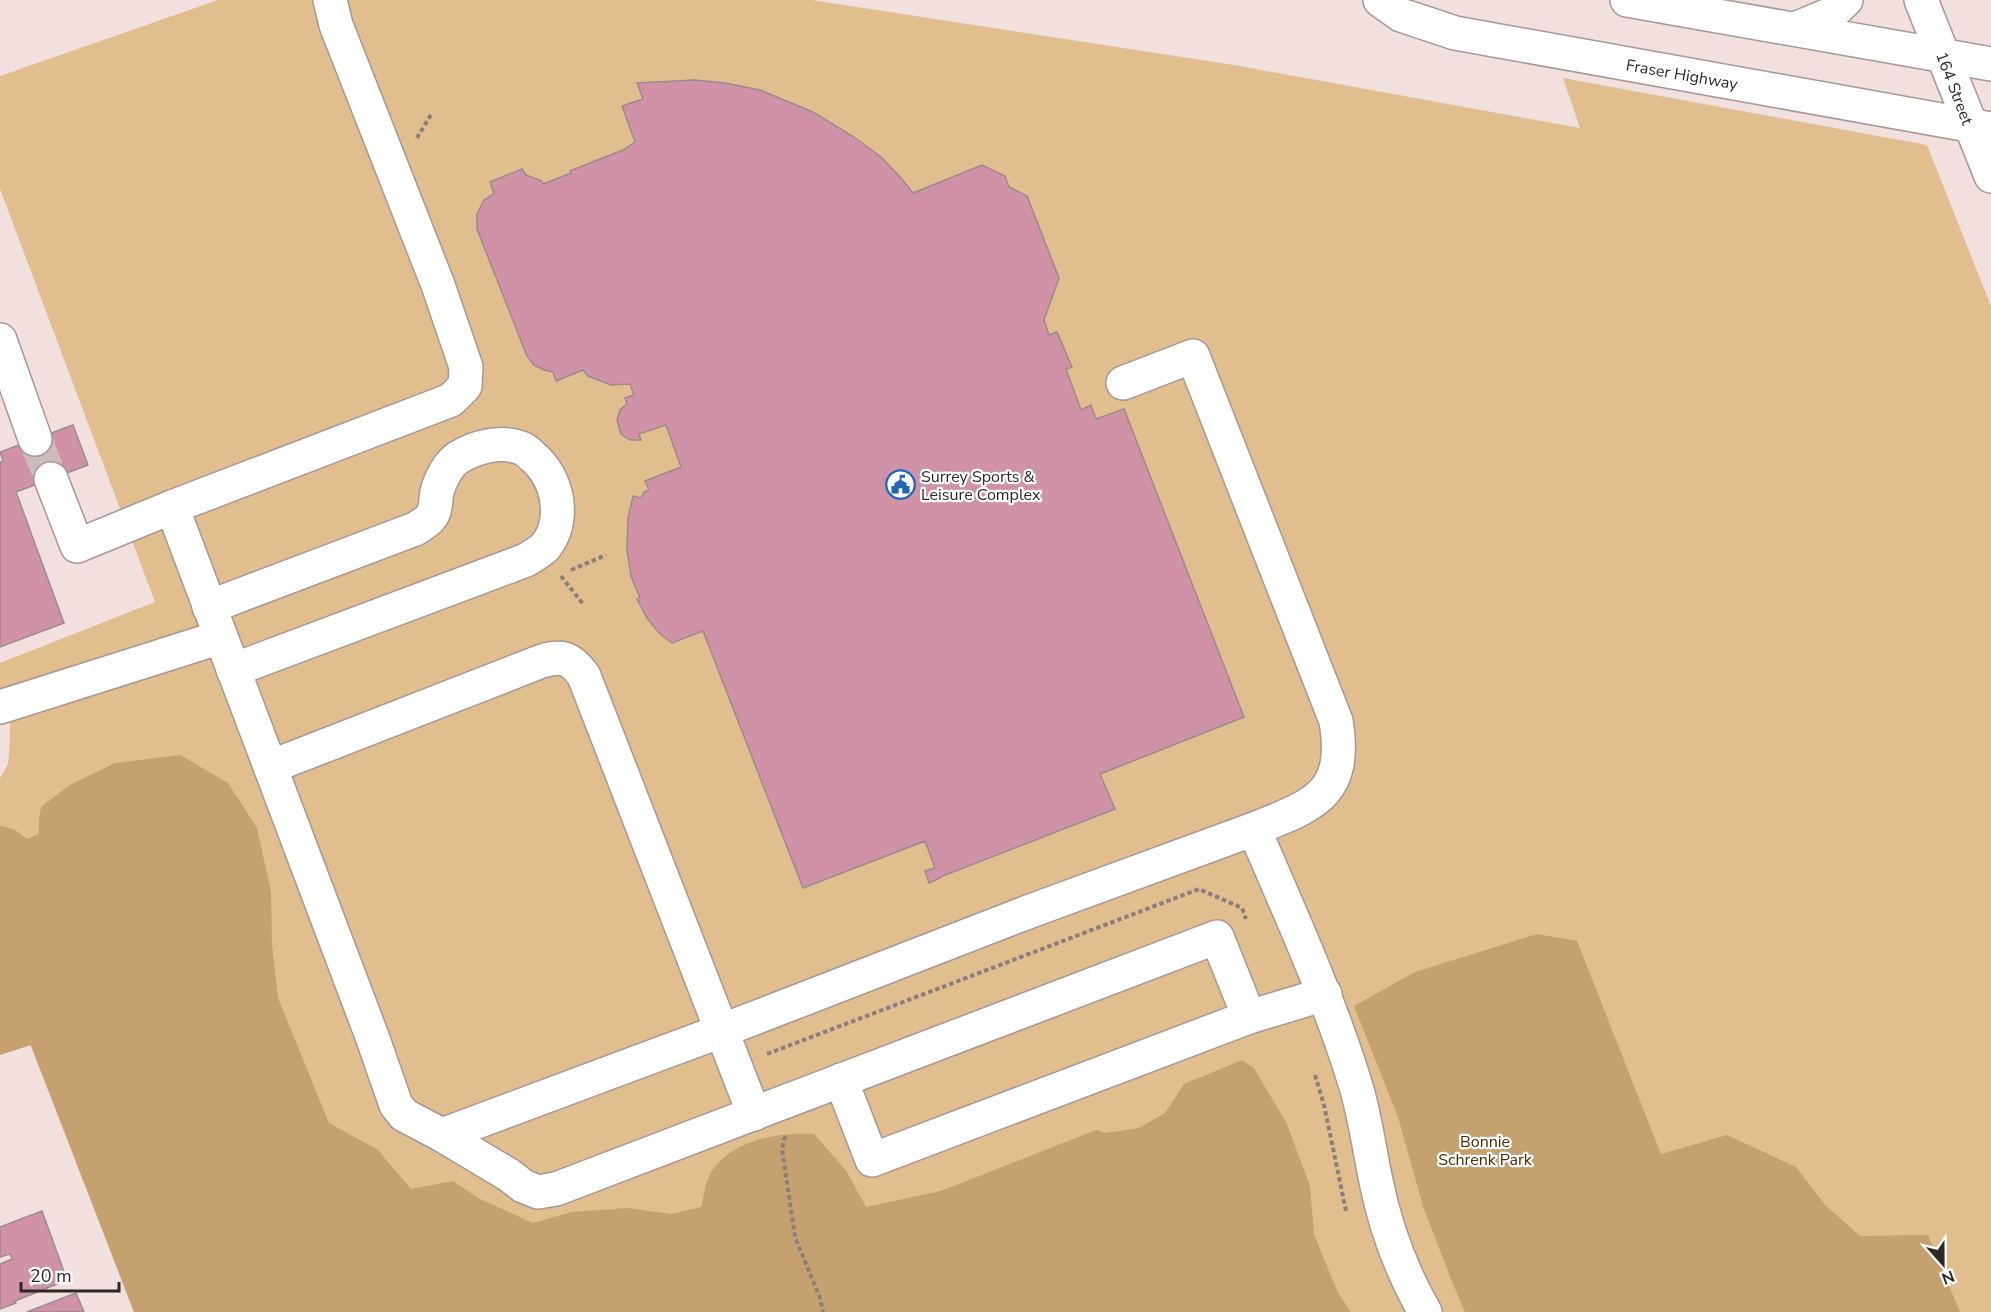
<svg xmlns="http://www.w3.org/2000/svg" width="1991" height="1312" font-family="'Nunito Sans',sans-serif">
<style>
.green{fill:#e0be8e}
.forest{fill:#c5a16f}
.building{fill:#d092a7;stroke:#9a8b8f;stroke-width:1.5}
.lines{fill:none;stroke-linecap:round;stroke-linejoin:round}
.minor-tunnel{stroke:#cbbbba;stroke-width:33;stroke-dasharray:33 16;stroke-linecap:butt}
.minor-casing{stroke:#a89796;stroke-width:36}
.major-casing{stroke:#a89796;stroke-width:36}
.path{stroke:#8a7f7e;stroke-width:4;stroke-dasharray:4.5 3;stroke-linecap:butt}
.minor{stroke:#fff;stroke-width:33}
.major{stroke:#fff;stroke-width:33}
.labels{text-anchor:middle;stroke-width:4.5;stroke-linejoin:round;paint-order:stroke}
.street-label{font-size:16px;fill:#2d2726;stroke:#fff}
.poi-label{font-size:16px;fill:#2d2726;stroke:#fff;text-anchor:start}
.park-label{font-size:16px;fill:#452c01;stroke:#fff}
</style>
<rect width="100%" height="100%" fill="#f2e0df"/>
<!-- green -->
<polygon class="green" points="218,0 812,0 1234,65 1580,128 1563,78 1927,145 1991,306 1991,1312 134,1312 0,967 0,778 8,764 10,739 10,719 0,688 0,663 155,602 0,189 0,76"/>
<!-- forest -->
<g class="forest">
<path d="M180,755L228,783L257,828L271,892L272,944L278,998L329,1123L378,1150L411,1189L453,1181L478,1198L533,1223L572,1212L628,1208L671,1214L701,1207C704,1197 705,1180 712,1171C732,1140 779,1132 814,1134L847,1172L866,1207L941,1191L1096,1130L1105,1133L1139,1128L1165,1113L1184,1084L1242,1060L1254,1068L1286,1122L1310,1186L1314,1234L1338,1293L1351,1312H134L31,1045L0,1055V826L14,829L27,839L39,834V820L41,807L70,785L115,763Z"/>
<polygon points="1537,934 1577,941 1661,1154 1727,1135 1796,1167 1825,1205 1860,1236 1928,1235 1960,1312 1465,1312 1452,1282 1423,1206 1398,1117 1354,1006 1415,972"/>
</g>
<!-- building -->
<g class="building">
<polygon points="695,80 725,83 760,90 813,112 854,137 881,157 901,178 913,193 982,165 1005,176 1009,187 1027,196 1059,278 1044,320 1049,335 1057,332 1072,367 1066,369 1081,410 1091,405 1096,419 1124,409 1244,717 1100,774 1115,809 940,877 940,878 929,883 925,871 935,868 925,841 803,888 703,631 672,643 660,634 647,618 637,599 640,598 631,576 627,550 628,518 633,496 641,498 644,492 649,490 645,481 681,467 666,425 639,434 641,440 630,440 621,434 617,420 620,410 627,404 625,398 634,395 630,384 611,385 588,376 583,370 556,381 553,372 544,370 534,365 527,356 477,229 477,214 484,200 494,194 490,182 522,169 526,175 542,181 543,184 571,173 570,171 623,150 635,142 622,106 643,99 637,83"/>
<polygon points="73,425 88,465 16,492 64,623 0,647 0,462 3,461 0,452"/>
<polygon points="42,1211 67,1280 15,1301 16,1303 0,1309 0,1264 12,1259 10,1254 0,1257 0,1227"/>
<polygon points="76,1293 84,1312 27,1312"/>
</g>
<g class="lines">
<!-- minor-tunnel -->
<polyline class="minor-tunnel" points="35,439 51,479"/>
<defs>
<g id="minor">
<polyline points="1921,0 1991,176"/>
<polyline points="0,340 35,439"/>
<path d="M1123,383L1193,356L1336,721C1348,795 1314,805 1254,829"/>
<polyline points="51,479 77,546 172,507 451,400 465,386 466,367 438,285 336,25 330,0"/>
<path d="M172,507L373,1039L396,1105L404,1115L442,1135L721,1031L1028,912L1254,829C1290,913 1328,996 1355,1083C1365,1115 1369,1148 1376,1181C1385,1226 1402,1272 1425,1312"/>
<path d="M209,607L415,529C420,526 427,522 430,518C437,511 435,500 437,492C440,480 448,464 459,457C476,447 501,440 521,448C525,449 529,453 532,456C558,477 567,520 545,547C540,552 532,556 526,560L233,670"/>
<polyline points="0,707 221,637"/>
<path d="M270,767L542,661C563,655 571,658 584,676L754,1114"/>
<polyline points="841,1080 872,1160 1249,1017 1325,994"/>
<polyline points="442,1135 509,1175 523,1186 538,1192 556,1189 1217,937 1249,1017"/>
</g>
<g id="major">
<polyline points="1380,0 1401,15 1455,33 1991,129"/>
<polyline points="1627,0 1991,64"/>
<polyline points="1795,29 1831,14 1846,0"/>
</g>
</defs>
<!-- minor casing -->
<use href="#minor" class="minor-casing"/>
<!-- major casing -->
<use href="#major" class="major-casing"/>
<!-- path -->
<g class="path">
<polyline points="417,138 432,113"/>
<polyline points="571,570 606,555"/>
<polyline points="561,576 583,604"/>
<polyline points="767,1054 1199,889 1242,908 1246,919"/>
<polyline points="1315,1075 1324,1105 1346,1211"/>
<polyline points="785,1136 782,1149 795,1237 820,1298 823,1312"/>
</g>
<!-- minor -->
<use href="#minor" class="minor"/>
<!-- major -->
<use href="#major" class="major"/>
</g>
<!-- icons -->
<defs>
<symbol id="civic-ring" viewBox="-11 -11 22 22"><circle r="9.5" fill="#fff" stroke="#1e67b7" stroke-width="1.5"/><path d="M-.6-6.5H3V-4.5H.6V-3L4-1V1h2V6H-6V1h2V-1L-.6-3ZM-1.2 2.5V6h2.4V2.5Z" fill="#1e67b7"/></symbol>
</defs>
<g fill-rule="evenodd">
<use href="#civic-ring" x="884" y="468" width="33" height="33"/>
</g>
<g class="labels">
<!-- street labels -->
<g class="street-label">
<text transform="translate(1682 74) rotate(10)" y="6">Fraser Highway</text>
<text transform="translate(1955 88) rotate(69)" y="6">164 Street</text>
</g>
<!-- poi labels -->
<g class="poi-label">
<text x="921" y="482">Surrey Sports &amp;<tspan x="921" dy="18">Leisure Complex</tspan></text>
</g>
<!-- park labels -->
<g class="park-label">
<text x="1485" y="1147">Bonnie<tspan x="1485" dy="18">Schrenk Park</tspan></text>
</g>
</g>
<!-- north arrow -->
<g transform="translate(1943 1264) rotate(159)" stroke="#ffffff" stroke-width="4.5" paint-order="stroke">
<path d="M0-4.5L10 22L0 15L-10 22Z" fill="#2d2726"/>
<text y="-9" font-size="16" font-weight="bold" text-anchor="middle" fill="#2d2726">N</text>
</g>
<!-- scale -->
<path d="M21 1282v9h98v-9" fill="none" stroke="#2d2726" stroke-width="3"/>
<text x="30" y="1282" font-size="18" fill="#2d2726" stroke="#ffffff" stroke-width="4.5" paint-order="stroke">20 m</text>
</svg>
